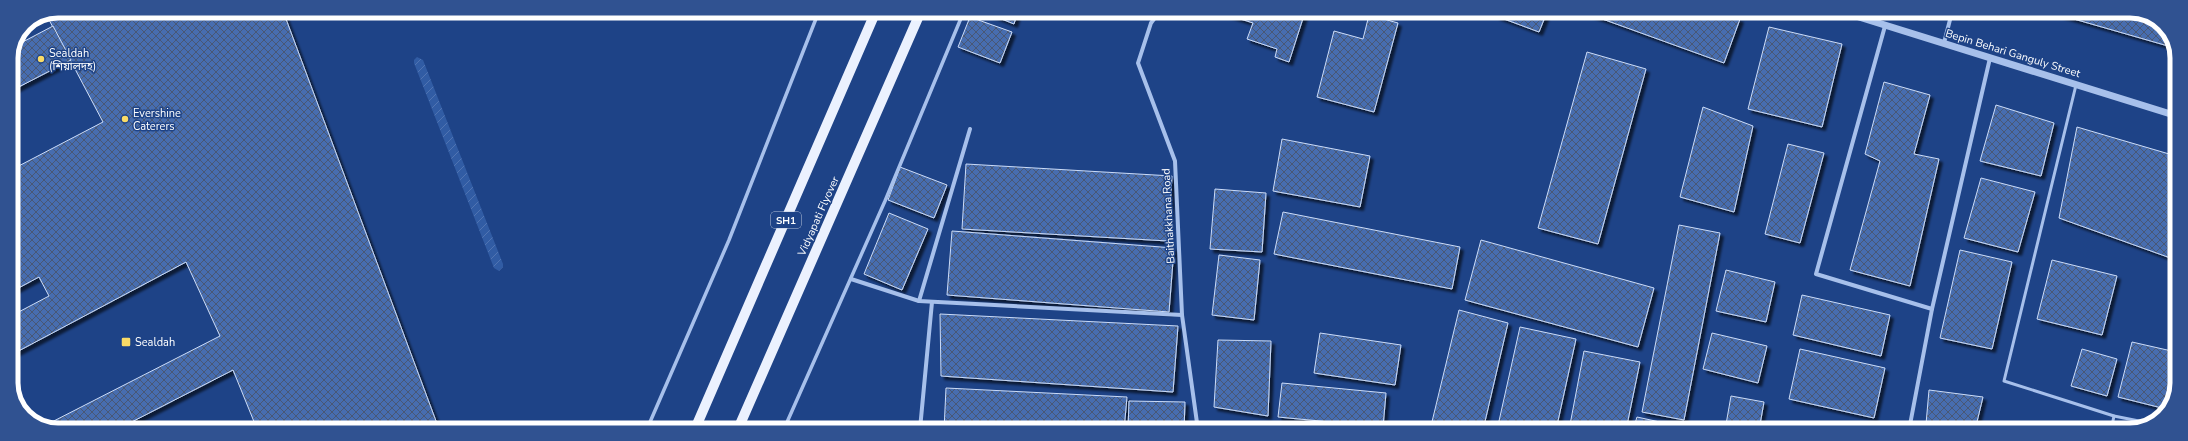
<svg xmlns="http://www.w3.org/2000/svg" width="2188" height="441" font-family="'Nunito Sans','Noto Sans Bengali',sans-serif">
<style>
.garden{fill:url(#garden-furrows)}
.building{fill:url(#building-cross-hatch);stroke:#ccdcf8;filter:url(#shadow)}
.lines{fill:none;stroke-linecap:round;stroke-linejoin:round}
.service{stroke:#a7c0eb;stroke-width:3}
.pedestrian{stroke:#a7c0eb;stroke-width:3.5}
.minor{stroke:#a7c0eb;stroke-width:4}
.tertiary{stroke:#a7c0eb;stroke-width:7}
.primary{stroke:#ebf1fe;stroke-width:10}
.poi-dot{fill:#fadb66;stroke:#1e4387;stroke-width:1.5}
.labels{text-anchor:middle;stroke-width:3;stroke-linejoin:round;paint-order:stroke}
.shield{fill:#1e4387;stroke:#bcc7db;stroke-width:1}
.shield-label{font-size:10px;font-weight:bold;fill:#fff}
.poi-label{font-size:11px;fill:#fff;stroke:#1e4387;text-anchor:start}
.street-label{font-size:11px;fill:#fff;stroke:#1e4387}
.rim{fill:none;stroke:#fff;stroke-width:5}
</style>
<defs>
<pattern id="garden-furrows" width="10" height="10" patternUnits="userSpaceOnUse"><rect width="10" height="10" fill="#315ca4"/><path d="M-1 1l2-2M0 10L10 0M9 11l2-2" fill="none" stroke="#5074b2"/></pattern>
<pattern id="building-cross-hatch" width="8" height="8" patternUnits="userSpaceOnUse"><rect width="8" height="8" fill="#466daf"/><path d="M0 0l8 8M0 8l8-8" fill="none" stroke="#4a5974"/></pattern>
<filter id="shadow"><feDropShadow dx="3.5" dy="3.5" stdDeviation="1" flood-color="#0009"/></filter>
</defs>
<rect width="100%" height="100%" fill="#1e4387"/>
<!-- garden -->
<polygon class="garden" points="417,57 423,60 503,264 503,267 499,271 494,268 414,63 414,60"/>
<!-- building -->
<g class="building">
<polygon points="58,11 283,11 439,429 257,429 233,370 118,429 49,429 44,426 220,336 186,262 11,355 11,316 49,296 39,277 11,292 11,170 103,122 47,16"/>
<polygon points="982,11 1018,11 1014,24"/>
<polygon points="1216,11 1305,12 1289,62 1275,57 1277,49 1247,39 1253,23"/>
<polygon points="1498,12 1547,12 1539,32 1496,16"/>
<polygon points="1583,12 1719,12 1740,19 1724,63"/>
<polygon points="2061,12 2139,12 2163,25 2175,48 2060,15"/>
<polygon points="1369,15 1398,23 1374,112 1317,97 1334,31 1363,39"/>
<polygon points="970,17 1012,32 1000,63 958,47"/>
<polygon points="53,26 71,60 11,91 11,58 17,45"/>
<polygon points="1769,27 1842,44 1822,127 1748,109"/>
<polygon points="1587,52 1646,69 1598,244 1538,228"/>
<polygon points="1884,82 1930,95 1914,154 1939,159 1910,286 1850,270 1880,161 1865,154"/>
<polygon points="1996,105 2054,123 2041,176 1980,161"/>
<polygon points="1703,107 1753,126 1734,212 1680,197"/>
<polygon points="2077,127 2176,156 2176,260 2059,218"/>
<polygon points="1282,139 1370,156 1360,207 1273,191"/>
<polygon points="1788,144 1824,153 1800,243 1765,234"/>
<polygon points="966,164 1172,176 1168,241 962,229"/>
<polygon points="900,167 947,185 934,218 888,200"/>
<polygon points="1981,178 2035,192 2018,252 1964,238"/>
<polygon points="1215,189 1266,193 1262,252 1210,249"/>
<polygon points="1283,212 1460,247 1452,289 1274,254"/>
<polygon points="889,213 928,229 902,290 864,274"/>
<polygon points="1679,225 1720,233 1684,420 1642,412"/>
<polygon points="952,231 1174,248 1169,312 947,295"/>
<polygon points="1481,240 1654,288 1638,347 1465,300"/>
<polygon points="1960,250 2012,262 1992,349 1940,338"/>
<polygon points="1219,255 1260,260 1254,320 1212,315"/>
<polygon points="2052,260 2117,276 2102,335 2037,319"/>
<polygon points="1726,270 1775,282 1766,322 1716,311"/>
<polygon points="1802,295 1890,315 1881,356 1793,335"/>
<polygon points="1459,310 1508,323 1483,430 1430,430"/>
<polygon points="940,314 1178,326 1173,392 941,376"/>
<polygon points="1520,327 1576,339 1556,430 1497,430"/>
<polygon points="1320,333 1401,345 1395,385 1314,373"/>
<polygon points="1712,333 1767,346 1758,383 1703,369"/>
<polygon points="1218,340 1271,341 1268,416 1214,407"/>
<polygon points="2132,342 2176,352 2176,392 2166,409 2118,397"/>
<polygon points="1800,349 1885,368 1874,418 1789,399"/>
<polygon points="2082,349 2117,359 2107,396 2071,386"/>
<polygon points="1584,351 1640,362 1626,430 1569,430"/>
<polygon points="1282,383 1386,393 1383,427 1278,417"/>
<polygon points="946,388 1127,397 1124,430 944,430"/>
<polygon points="1929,390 1983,397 1975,430 1926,424"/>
<polygon points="1731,396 1764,402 1759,430 1725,430"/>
<polygon points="1129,401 1185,402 1184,430 1128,430"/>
<polygon points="1637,417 1678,426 1677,430 1633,430"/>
<polygon points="2035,424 2061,430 2034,430"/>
</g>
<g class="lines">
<!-- service -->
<g class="service">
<polyline points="2076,85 2004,381 2114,416 2149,423"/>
<polyline points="2111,430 2114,416"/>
</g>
<!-- pedestrian -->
<g class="pedestrian">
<polyline points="647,429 729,240 819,11"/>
<polyline points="784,429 885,201 964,11"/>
</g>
<!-- minor -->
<g class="minor">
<polyline points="1160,11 1151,23 1138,63 1175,161 1182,315 1198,430"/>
<polyline points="1885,26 1816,274 1932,309"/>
<polyline points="1944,43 1952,12"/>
<polyline points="970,129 919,301 1182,315"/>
<polyline points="851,279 919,301"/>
<polyline points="920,429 932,302"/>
<polyline points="1909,430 1932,309 1990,58"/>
</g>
<!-- tertiary -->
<polyline class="tertiary" points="1843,12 2177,116"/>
<!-- primary -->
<g class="primary">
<polyline points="695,429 876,11"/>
<polyline points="738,429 921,11"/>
</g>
</g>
<!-- markers -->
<g class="poi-dot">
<circle cx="41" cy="59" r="4"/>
<circle cx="125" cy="119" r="4"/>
<rect x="121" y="337" width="10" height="10" rx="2"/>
</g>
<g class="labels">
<!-- shield labels -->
<rect class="shield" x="771" y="212" width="30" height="16" rx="3"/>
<g class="shield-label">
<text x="786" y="224">SH1</text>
</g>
<!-- poi labels -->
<g class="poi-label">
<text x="49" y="57">Sealdah<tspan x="49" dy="13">(শিয়ালদহ)</tspan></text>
<text x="133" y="117">Evershine<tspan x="133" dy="13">Caterers</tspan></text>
<text x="135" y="346">Sealdah</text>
</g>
<!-- street labels -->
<g class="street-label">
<text transform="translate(2013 53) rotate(17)" y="4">Bepin Behari Ganguly Street</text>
<text transform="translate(818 216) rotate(-66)" y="4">Vidyapati Flyover</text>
<text transform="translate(1168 216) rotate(-93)" y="4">Baithakkhana Road</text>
</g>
</g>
<!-- crop -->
<path d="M0 0H2188V441H0ZM58 18H2130A40 40 0 0 1 2170 58V383A40 40 0 0 1 2130 423H58A40 40 0 0 1 18 383V58A40 40 0 0 1 58 18Z" fill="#305291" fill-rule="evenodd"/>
<path class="rim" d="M58 18H2130A40 40 0 0 1 2170 58V383A40 40 0 0 1 2130 423H58A40 40 0 0 1 18 383V58A40 40 0 0 1 58 18Z"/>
</svg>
